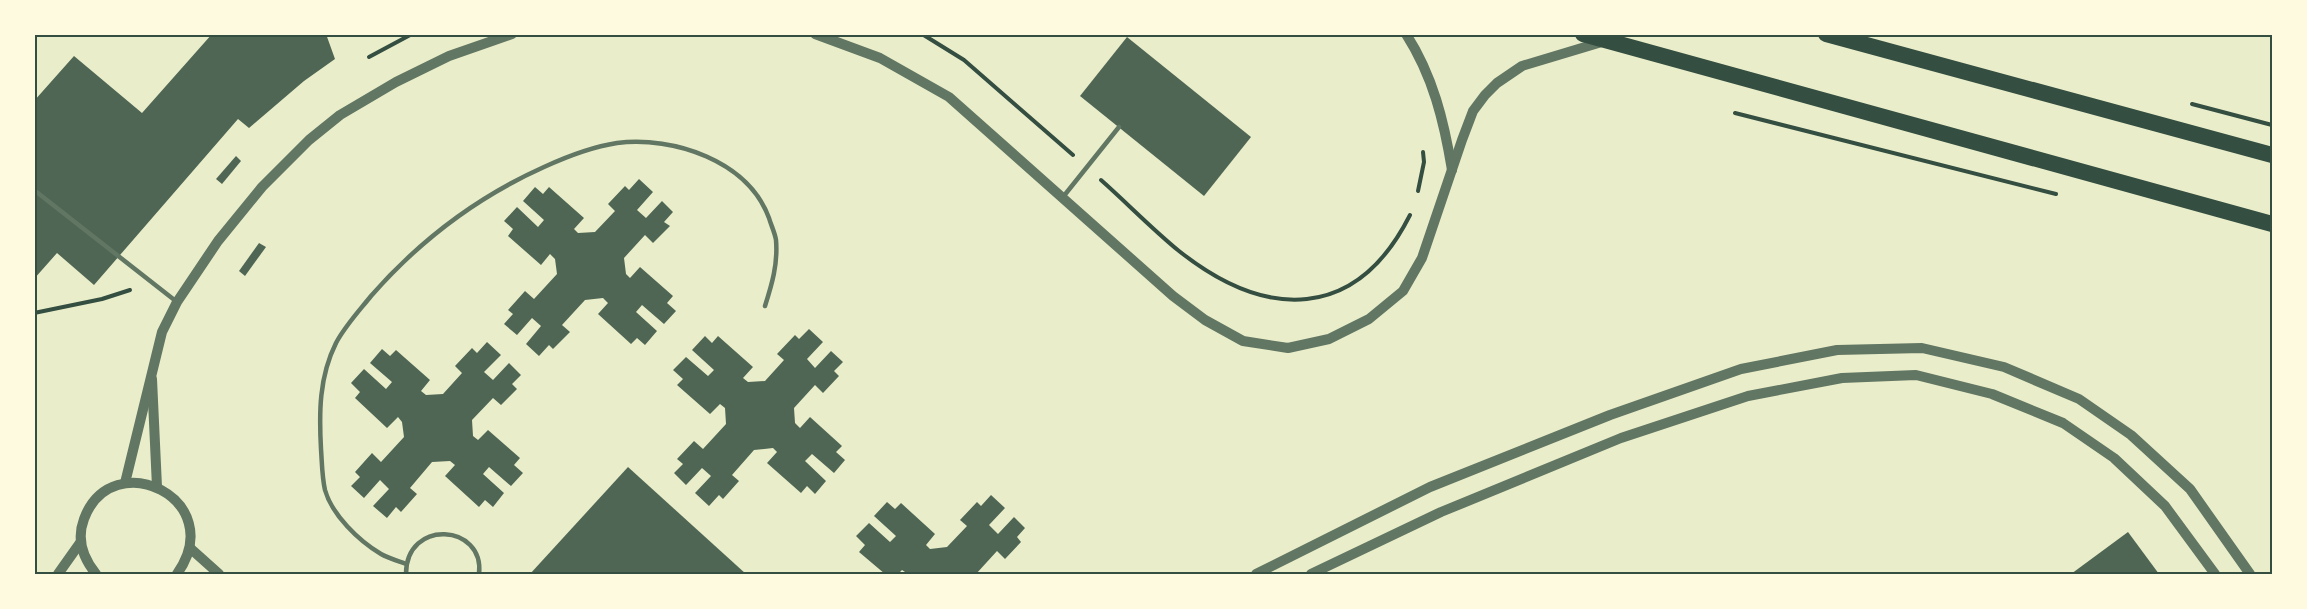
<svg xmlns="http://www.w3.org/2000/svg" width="2307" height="609" font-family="'PT Sans Narrow',sans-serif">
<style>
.building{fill:#4f6655}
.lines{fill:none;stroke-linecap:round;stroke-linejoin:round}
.path{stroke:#344e41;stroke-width:4}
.service{stroke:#617663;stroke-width:4.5}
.tertiary{stroke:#617663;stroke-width:10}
.trunk{stroke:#344e41;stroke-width:16}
.neatline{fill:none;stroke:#344e41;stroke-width:2}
</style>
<rect width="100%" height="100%" fill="#e9edc9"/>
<!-- building -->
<g class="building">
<polygon points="212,34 326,34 335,59 304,81 249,128 238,119 94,285 57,253 34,279 34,101 74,56 142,113"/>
<polygon points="1127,37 1251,137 1204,196 1080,96"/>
<polygon points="236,156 241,161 222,184 216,179"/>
<polygon points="639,179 653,192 637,210 646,218 662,201 673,212 664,222 670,226 653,243 645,235 624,258 626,274 630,278 640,267 673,296 667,303 676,311 664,324 642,305 636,312 657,331 645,345 637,338 631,344 598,314 608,303 603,298 585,300 562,325 570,332 553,349 549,345 539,356 526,344 541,326 532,318 517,335 504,324 513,314 508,310 525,291 534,299 557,274 555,259 550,254 541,265 508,236 513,229 504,221 517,207 538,227 544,220 523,201 535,187 543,194 549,187 584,218 574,229 578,233 595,232 615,211 608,204 625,186 629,190"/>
<polygon points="259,243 266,247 245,276 239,271"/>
<polygon points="809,329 823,342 807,359 815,368 831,351 843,362 834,371 839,376 823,393 815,385 794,408 795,423 800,428 810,417 842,446 836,452 845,460 834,473 812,454 805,461 826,481 815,494 807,486 801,493 767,463 777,452 773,448 754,450 732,475 739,481 723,499 719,495 709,506 695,493 711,476 702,468 686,485 674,473 683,464 677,459 694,441 703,449 726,424 725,408 720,404 710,414 677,385 683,379 673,370 686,357 708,376 714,370 692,350 705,336 712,343 718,336 753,367 743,378 748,382 765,381 784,360 777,354 795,335 799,339"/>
<polygon points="487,342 501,355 484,372 493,380 509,363 521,375 512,384 517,389 501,405 493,398 472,420 473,436 478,440 488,430 520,458 514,465 523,473 511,486 489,467 483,474 504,493 493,507 485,500 479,507 445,476 455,465 450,461 432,462 410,488 417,494 401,512 396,507 387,518 373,506 389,489 380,480 364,498 351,486 360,477 355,472 372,453 381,462 404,437 402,422 398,417 387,428 355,398 360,392 351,383 364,369 386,389 392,382 370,363 382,349 390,356 396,350 430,380 421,391 426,395 443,394 462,373 455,366 472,348 477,353"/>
<polygon points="628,467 746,574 530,574"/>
<polygon points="991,495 1005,508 989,525 998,534 1014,517 1025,528 1017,537 1021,542 1005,559 997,551 976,574 908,574 902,570 898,574 885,574 859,552 865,545 856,536 869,523 890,542 896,536 874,516 887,502 895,509 901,503 935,534 926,545 930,549 947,547 967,526 960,520 977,502 981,506"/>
<polygon points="2128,532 2159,574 2071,574"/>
</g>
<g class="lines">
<!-- path -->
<g class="path">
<polyline points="922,34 964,60 1073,155"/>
<polyline points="369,57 412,34"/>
<polyline points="2192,104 2272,125"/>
<polyline points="1735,113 2056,194"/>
<path d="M1101,180C1127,203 1152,229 1179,251C1266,320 1356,322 1410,215"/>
<polyline points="1418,191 1424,162 1423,152"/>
<polyline points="34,313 102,299 130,290"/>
</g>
<!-- service -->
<g class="service">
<polyline points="34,190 177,302"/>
<polyline points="1063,197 1119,127"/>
<path d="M406,564C398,561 388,558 381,554C359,541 332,515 325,490C322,477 322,463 321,449C319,413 319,377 336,343C345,326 359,311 371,296C420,240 477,197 544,167C568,156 591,147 617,143C674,136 748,161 769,218C771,225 775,233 776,240C778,264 772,284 765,306"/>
<path d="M406,574C406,518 485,524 479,574"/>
</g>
<!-- tertiary -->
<g class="tertiary">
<polyline points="815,34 880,58 949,97 1173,296 1205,320 1243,341 1288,348 1329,339 1369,319 1403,291 1422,258 1462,140 1473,111 1485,95 1497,83 1522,66 1605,41"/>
<path d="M1406,34C1433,76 1444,121 1452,170"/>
<polyline points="152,379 157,487"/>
<polyline points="125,483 162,332 177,302 218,241 262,187 309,140 340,115 396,82 449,56 512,34"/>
<polyline points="190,548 219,574"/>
<polyline points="58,574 80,543"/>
<path d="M96,574C83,558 76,540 84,519C112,443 230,499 177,574"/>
<polyline points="1256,574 1430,487 1610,415 1741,369 1837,350 1922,348 2004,367 2079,399 2131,435 2190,489 2250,574"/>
<polyline points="1311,574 1441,512 1621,438 1748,396 1842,378 1916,375 1992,394 2063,423 2114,458 2165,506 2215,574"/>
</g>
<!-- trunk -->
<g class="trunk">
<polyline points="1583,34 2272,224"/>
<polyline points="1826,34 2272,155"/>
</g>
</g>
<!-- border -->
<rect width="2307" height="609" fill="none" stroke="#fefae0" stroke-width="72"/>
<rect x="36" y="36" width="2235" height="537" class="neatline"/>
</svg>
